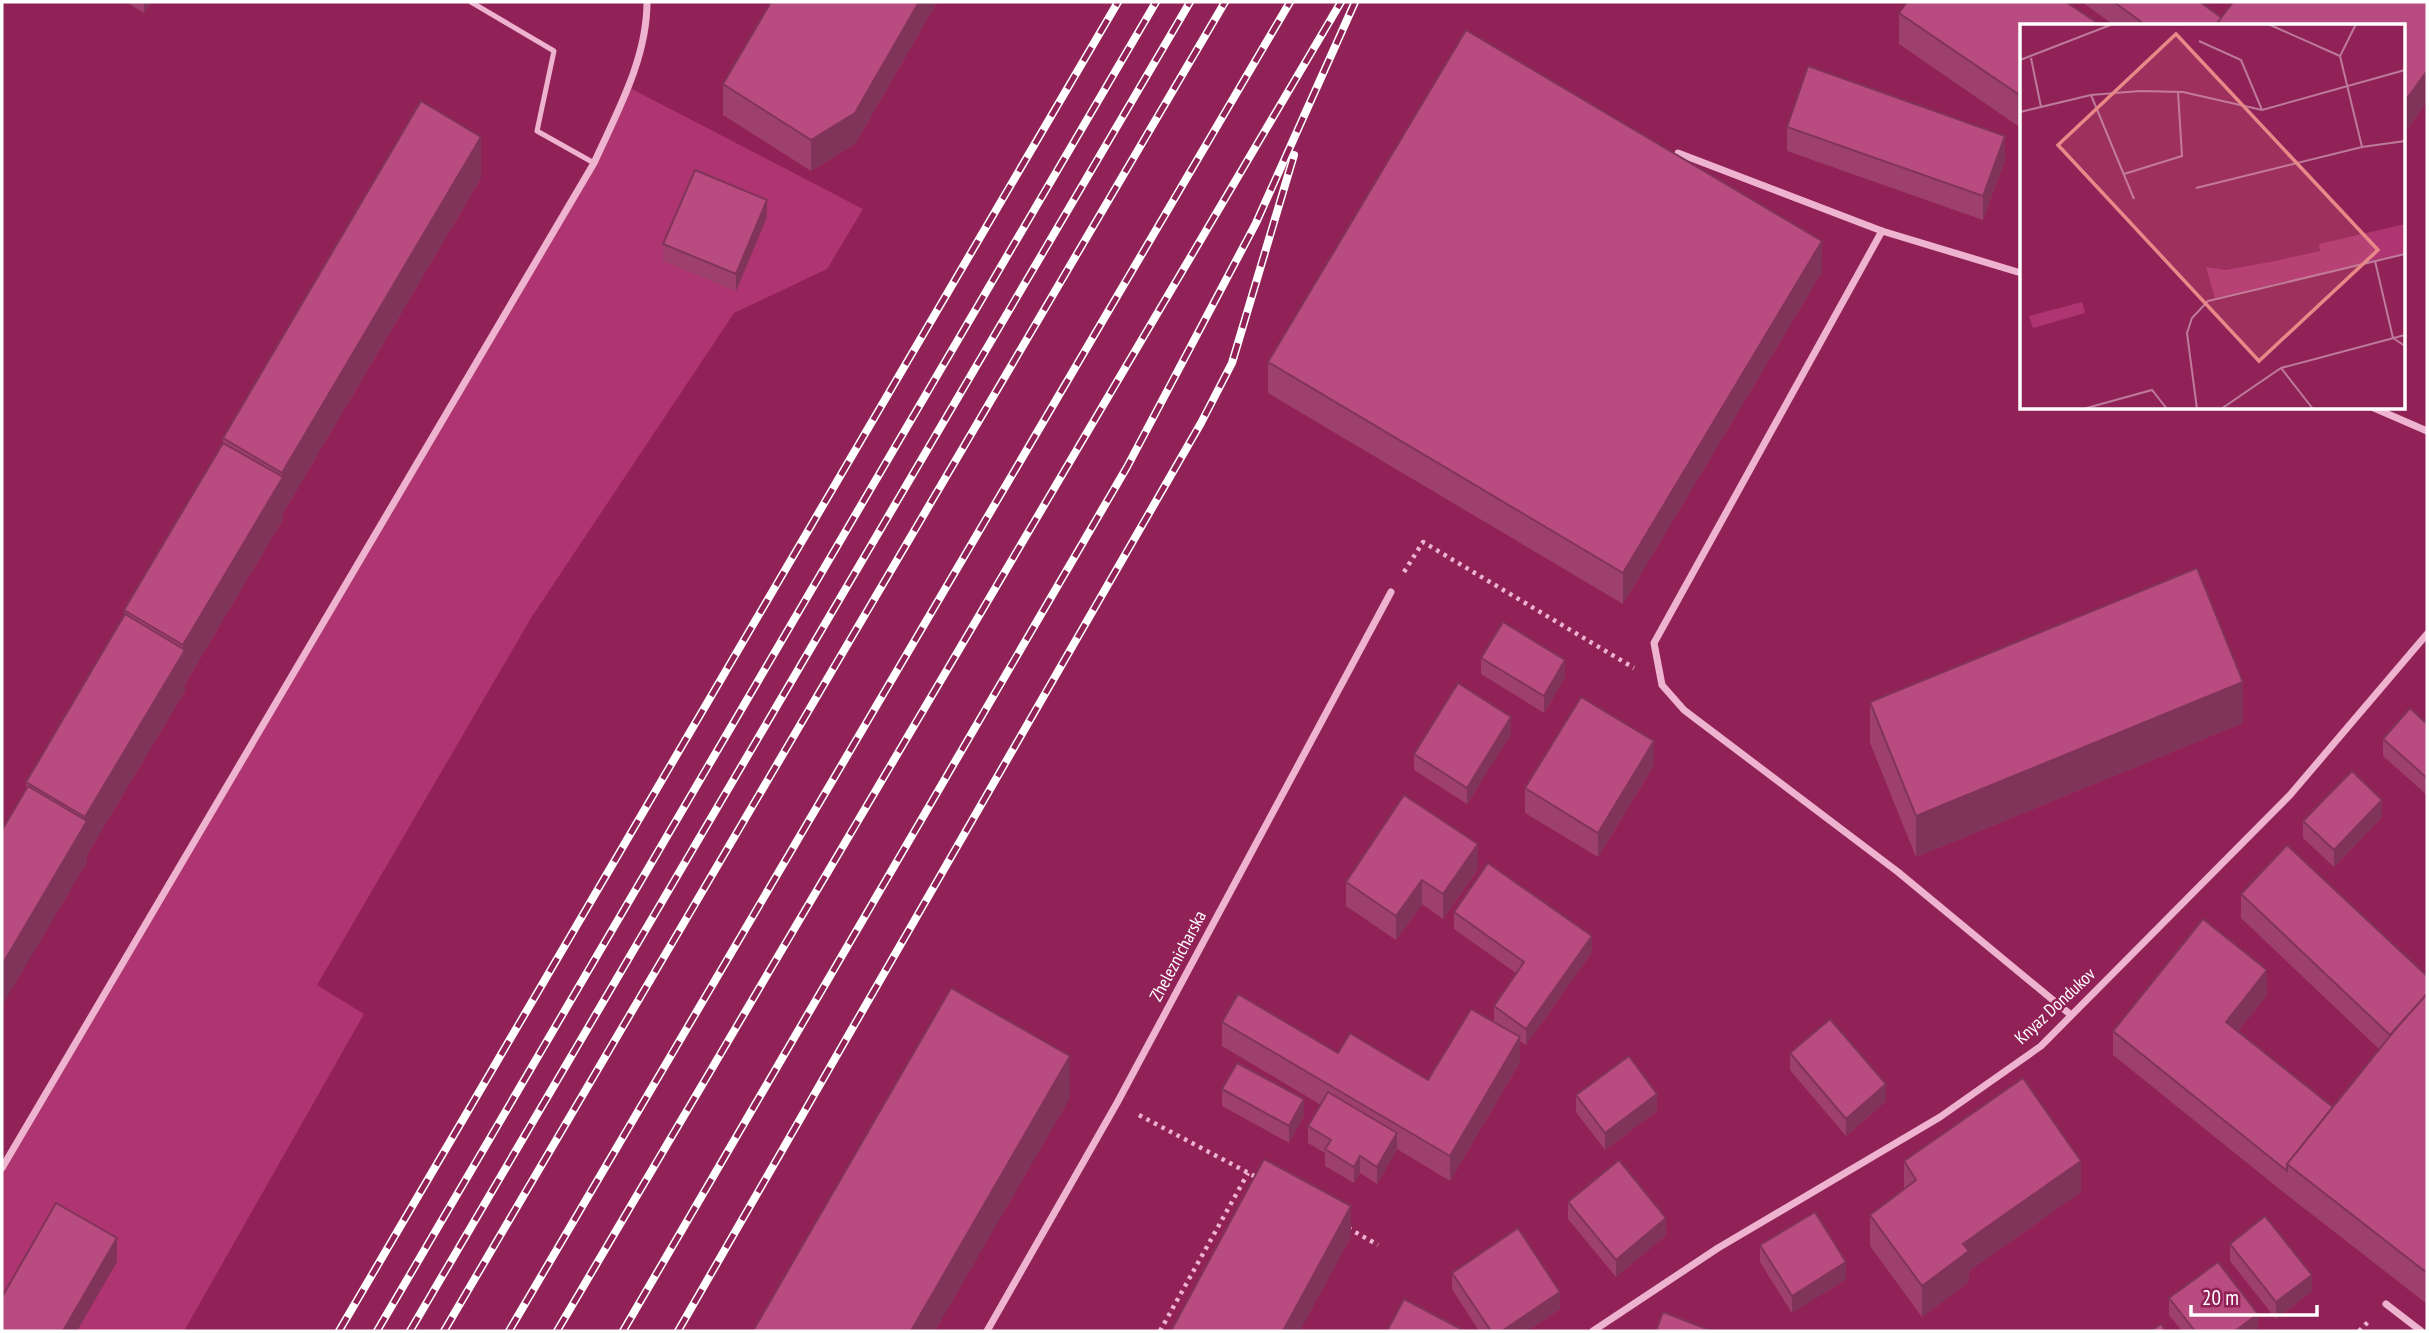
<svg xmlns="http://www.w3.org/2000/svg" width="2429" height="1333" font-family="'PT Sans Narrow',sans-serif">
<style>
.green{fill:#ae3571}
.lines{fill:none;stroke-linecap:round;stroke-linejoin:round}
.path{stroke:#edb3cf;stroke-width:4.5;stroke-dasharray:3.5 5;stroke-linecap:butt}
.service{stroke:#edb3cf;stroke-width:5}
.minor{stroke:#edb3cf;stroke-width:7}
.rail-casing{stroke:#fff;stroke-width:8}
.rail{stroke:#912257;stroke-width:5;stroke-dasharray:16;stroke-linecap:butt}
.wall{fill:#9e406d}
.shaded-wall{fill:#813459}
.building{fill:#b84b7f;stroke:#813459;stroke-width:2}
.labels{text-anchor:middle;stroke-width:5;stroke-linejoin:round;paint-order:stroke}
.street-label{font-size:18px;fill:#fff;stroke:#912257}
.inset-road{fill:none;stroke:#bd7a9a;stroke-width:2}
.view{fill:#e88989;fill-opacity:0.15;stroke:#e88989;stroke-width:3.5}
.inset-edge{fill:none;stroke:#fff;stroke-width:3.5}
</style>
<rect width="100%" height="100%" fill="#912257"/>
<!-- green -->
<polygon class="green" points="628,87 863,209 827,269 734,313 531,618 317,985 364,1014 184,1331 2,1331 2,1168 594,163"/>
<g class="lines">
<!-- path -->
<g class="path">
<polyline points="1404,572 1423,542 1634,668"/>
<polyline points="1139,1115 1258,1178"/>
<polyline points="1348,1228 1378,1245"/>
<polyline points="1160,1331 1248,1173"/>
<polyline points="2359,1331 2368,1322"/>
</g>
<!-- service -->
<polyline class="service" points="471,2 554,51 537,131 594,163"/>
<!-- minor -->
<g class="minor">
<polyline points="1678,153 1882,231 2021,273"/>
<polyline points="1882,231 1654,643 1662,685 1684,710 1898,872 2071,1015"/>
<polyline points="2374,408 2427,431"/>
<path d="M2,1168L594,163C617,112 647,59 647,2"/>
<polyline points="2386,1304 2421,1331"/>
<polyline points="987,1331 1117,1103 1391,592"/>
<polyline points="1593,1331 1718,1248 1940,1117 2041,1046 2290,795 2427,634"/>
</g>
<defs>
<g id="rail">
<polyline points="339,1331 1118,2"/>
<polyline points="377,1331 1156,2"/>
<polyline points="410,1331 1190,2"/>
<polyline points="444,1331 1225,2"/>
<polyline points="509,1331 1290,2"/>
<polyline points="557,1331 1341,2"/>
<polyline points="623,1331 1127,467 1256,223 1355,2"/>
<polyline points="678,1331 1201,423 1232,363 1294,155"/>
</g>
</defs>
<!-- rail casing -->
<use href="#rail" class="rail-casing"/>
<!-- rail -->
<use href="#rail" class="rail"/>
</g>
<!-- wall -->
<g class="wall">
<polygon points="126,2 151,2 144,13"/>
<polygon points="771,2 937,2 855,144 811,171 723,115 723,84"/>
<polygon points="2082,2 2200,2 2222,18 2427,2 2427,102 2403,135 2403,26 2115,26"/>
<polygon points="1899,13 2021,26 2021,128 1899,44"/>
<polygon points="1787,127 2005,160 1983,220 1787,151"/>
<polygon points="481,178 283,513 283,519 185,684 185,691 87,855 87,862 26,788 26,782 124,617 124,610 223,443 223,438"/>
<polygon points="767,217 736,291 663,261 663,244"/>
<polygon points="1822,272 1623,604 1268,393 1268,362"/>
<polygon points="1481,658 1565,677 1544,713 1481,674"/>
<polygon points="1870,702 2243,723 1916,857 1870,743"/>
<polygon points="2427,724 2427,795 2383,756 2383,739"/>
<polygon points="1511,734 1467,804 1414,770 1414,754"/>
<polygon points="1654,765 1598,857 1525,813 1525,788"/>
<polygon points="2382,817 2334,867 2303,838 2303,821"/>
<polygon points="1478,869 1443,919 1422,904 1396,940 1346,906 1346,882"/>
<polygon points="2241,894 2427,976 2427,1304 2287,1195 2113,1055 2113,1031 2267,995 2238,1031 2333,1107 2379,1049 2241,918"/>
<polygon points="1454,912 1592,952 1526,1045 1520,1041 1520,1062 1450,1181 1397,1149 1377,1184 1360,1173 1354,1183 1325,1166 1325,1153 1308,1143 1308,1126 1321,1105 1222,1046 1222,1022 1428,1080 1494,1022 1494,1006 1516,973 1454,929"/>
<polygon points="1790,1053 1886,1101 1846,1136 1790,1070"/>
<polygon points="1222,1089 1304,1116 1289,1143 1222,1106"/>
<polygon points="1576,1095 1657,1111 1605,1150 1576,1112"/>
<polygon points="1904,1161 2081,1192 1969,1271 1969,1282 1922,1317 1870,1246 1870,1215 1904,1189"/>
<polygon points="1568,1202 1666,1235 1616,1277 1568,1219"/>
<polygon points="2230,1244 2312,1291 2276,1319 2230,1261"/>
<polygon points="1760,1245 1846,1279 1792,1313 1760,1262"/>
<polygon points="1452,1273 1560,1309 1527,1331 1479,1331 1452,1289"/>
<polygon points="2169,1298 2258,1331 2182,1331 2169,1315"/>
</g>
<!-- shaded-wall -->
<g class="shaded-wall">
<polygon points="144,2 151,2 144,13"/>
<polygon points="919,2 937,2 855,144 811,171 811,140"/>
<polygon points="2427,71 2427,102 2403,135 2403,104"/>
<polygon points="2005,136 2005,160 1983,220 1983,196"/>
<polygon points="481,137 481,178 283,513 283,519 185,684 185,691 87,855 87,862 2,1006 2,965 85,824 85,817 183,652 183,645 282,478 282,473"/>
<polygon points="767,200 767,217 736,291 736,274"/>
<polygon points="1822,241 1822,272 1623,604 1623,573"/>
<polygon points="1565,660 1565,677 1544,713 1544,696"/>
<polygon points="2243,682 2243,723 1916,857 1916,816"/>
<polygon points="1511,717 1511,734 1467,804 1467,788"/>
<polygon points="1654,741 1654,765 1598,857 1598,833"/>
<polygon points="2382,800 2382,817 2334,867 2334,850"/>
<polygon points="1478,844 1478,869 1443,919 1443,894"/>
<polygon points="1422,880 1422,904 1396,940 1396,916"/>
<polygon points="1592,936 1592,952 1526,1045 1526,1029"/>
<polygon points="2267,970 2267,995 2226,1046 2226,1022"/>
<polygon points="1520,1037 1520,1062 1450,1181 1450,1156"/>
<polygon points="1070,1056 1070,1098 935,1331 911,1331"/>
<polygon points="1886,1084 1886,1101 1846,1136 1846,1119"/>
<polygon points="1657,1094 1657,1111 1605,1150 1605,1133"/>
<polygon points="1304,1099 1304,1116 1289,1143 1289,1126"/>
<polygon points="1397,1133 1397,1150 1377,1184 1377,1167"/>
<polygon points="1360,1156 1360,1173 1354,1183 1354,1167"/>
<polygon points="2081,1161 2081,1192 1969,1271 1969,1282 1922,1317 1922,1286 1963,1244"/>
<polygon points="1351,1206 1351,1237 1300,1331 1283,1331"/>
<polygon points="1666,1218 1666,1235 1616,1277 1616,1260"/>
<polygon points="117,1238 117,1262 77,1331 63,1331"/>
<polygon points="1846,1262 1846,1279 1792,1313 1792,1296"/>
<polygon points="2312,1275 2312,1291 2276,1319 2276,1302"/>
<polygon points="1560,1292 1560,1309 1527,1331 1502,1331"/>
<polygon points="2258,1314 2258,1331 2235,1331"/>
</g>
<!-- building -->
<g class="building">
<polygon points="771,2 919,2 855,113 811,140 723,84"/>
<polygon points="1907,2 2066,2 2102,26 2021,26 2021,96 1899,13"/>
<polygon points="2114,2 2200,2 2222,18 2215,26 2147,26"/>
<polygon points="2233,2 2427,2 2427,71 2403,104 2403,26 2215,26"/>
<polygon points="1466,30 1822,241 1623,573 1268,362"/>
<polygon points="1808,66 2005,136 1983,196 1787,127"/>
<polygon points="421,101 481,137 282,473 223,438"/>
<polygon points="695,170 767,200 736,274 663,244"/>
<polygon points="223,443 283,477 183,645 124,610"/>
<polygon points="2197,568 2243,682 1916,816 1870,702"/>
<polygon points="125,614 185,650 85,817 26,782"/>
<polygon points="1503,622 1565,660 1544,696 1481,658"/>
<polygon points="1458,683 1511,717 1467,788 1414,754"/>
<polygon points="1581,697 1654,741 1598,833 1525,788"/>
<polygon points="2410,708 2427,724 2427,778 2383,739"/>
<polygon points="2352,771 2382,800 2334,850 2303,821"/>
<polygon points="28,786 87,821 2,965 2,830"/>
<polygon points="1404,795 1478,844 1443,894 1422,880 1396,916 1346,882"/>
<polygon points="2287,845 2427,976 2427,994 2390,1035 2241,894"/>
<polygon points="1488,863 1592,936 1526,1029 1494,1006 1524,962 1454,912"/>
<polygon points="2203,919 2267,970 2226,1022 2333,1107 2287,1164 2287,1171 2113,1031"/>
<polygon points="951,988 1070,1056 911,1331 753,1331"/>
<polygon points="1238,994 1338,1053 1350,1033 1428,1080 1471,1009 1520,1037 1450,1156 1222,1022"/>
<polygon points="2427,994 2427,1273 2287,1164 2394,1031"/>
<polygon points="1830,1019 1886,1084 1846,1119 1790,1053"/>
<polygon points="1629,1056 1657,1094 1605,1133 1576,1095"/>
<polygon points="1237,1063 1304,1099 1289,1126 1222,1089"/>
<polygon points="2023,1078 2081,1161 1963,1244 1969,1251 1922,1286 1870,1215 1916,1180 1904,1161"/>
<polygon points="1328,1092 1397,1133 1377,1167 1360,1156 1354,1167 1325,1149 1331,1140 1308,1126"/>
<polygon points="1264,1159 1351,1206 1283,1331 1171,1331"/>
<polygon points="1619,1160 1666,1218 1616,1260 1568,1202"/>
<polygon points="56,1203 117,1238 63,1331 2,1331 2,1297"/>
<polygon points="1815,1212 1846,1262 1792,1296 1760,1245"/>
<polygon points="2265,1216 2312,1275 2276,1302 2230,1244"/>
<polygon points="1518,1228 1560,1292 1502,1331 1491,1331 1452,1273"/>
<polygon points="2218,1262 2258,1314 2235,1331 2195,1331 2169,1298"/>
<polygon points="1404,1299 1461,1329 1460,1331 1387,1331"/>
<polygon points="1663,1312 1712,1331 1656,1331"/>
<polygon points="2161,1324 2166,1331 2151,1331"/>
</g>
<g class="labels">
<!-- street labels -->
<g class="street-label">
<text transform="translate(1178 956) rotate(-62)" y="6">Zheleznicharska</text>
<text transform="translate(2055 1006) rotate(-43)" y="6">Knyaz Dondukov</text>
</g>
</g>
<!-- overview -->
<g transform="translate(2020 24)">
<rect width="385" height="385" fill="#912257"/>
<path d="M385,200V230L195,274L186,243L206,246L250,238L300,227L299,220ZM62,278L65,289L13,304L9,292Z" fill="#ae3571"/>
<path class="inset-road" d="M248,0L320,32M336,0L320,32L342,123M179,17L221,36L242,86M11,34L21,83M0,36L93,0M71,71L114,175M0,88L71,71L120,67L163,68L242,86L385,46M104,150L162,132L158,68M176,164L342,123L385,117M355,237L373,314L385,322M261,344L293,385M63,385L132,366L147,385M177,385L167,309L172,294L188,277L385,230M201,385L261,344L385,311"/>
<path class="view" d="M156,10L358,226L239,337L38,121Z"/>
<rect width="385" height="385" class="inset-edge"/>
</g>
<!-- border -->
<rect width="2429" height="1333" fill="none" stroke="#ffffff" stroke-width="7"/>
<!-- scale -->
<path d="M2191 1305v10h126v-10" fill="none" stroke="#ffffff" stroke-width="3.5"/>
<text x="2202" y="1305" font-size="21" fill="#ffffff" stroke="#912257" stroke-width="5" paint-order="stroke">20 m</text>
</svg>
